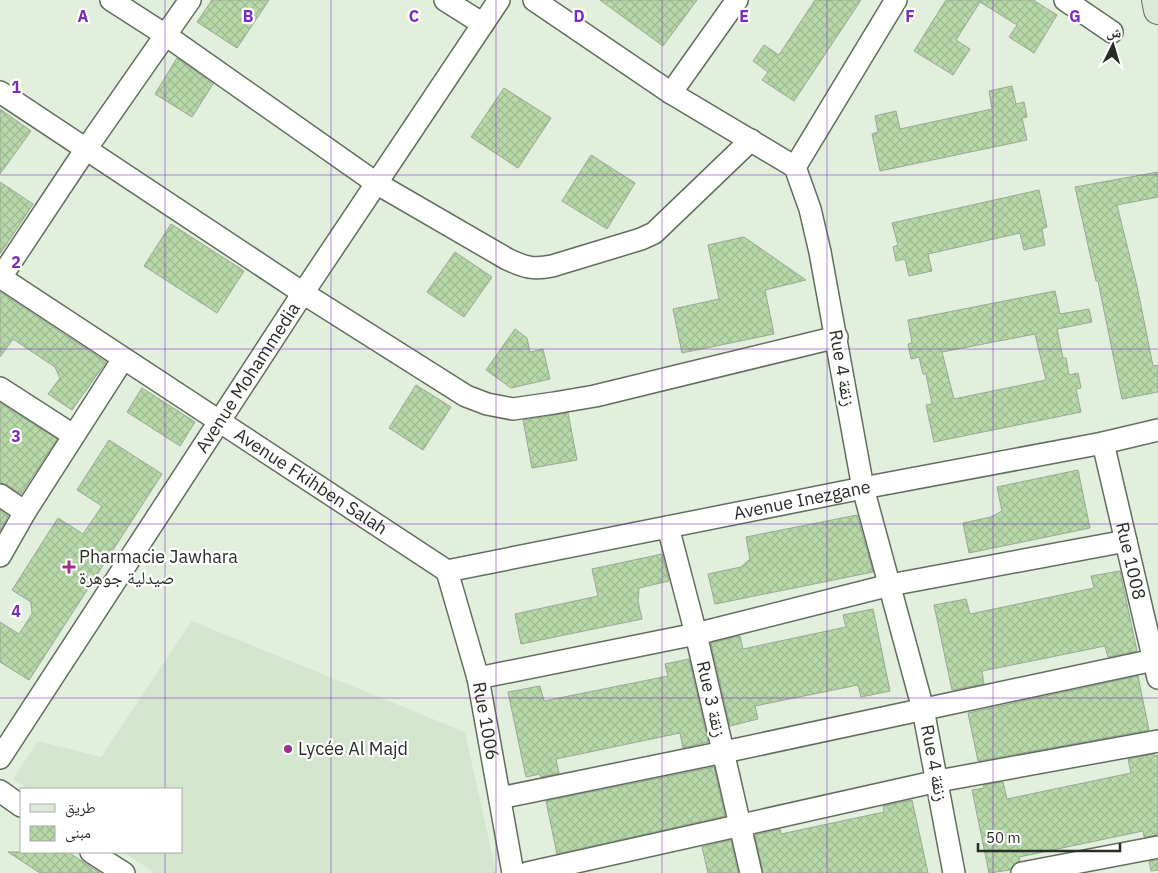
<svg xmlns="http://www.w3.org/2000/svg" width="1158" height="873" font-family="'IBM Plex Sans','Noto Naskh Arabic',sans-serif">
<style>
.built{fill:#d3e5cc}
.building{fill:url(#building-cross-hatch);stroke:#9aa795;fill-rule:evenodd}
.lines{fill:none;stroke-linecap:round;stroke-linejoin:round}
.street-casing{stroke:#626e5d;stroke-width:24}
.secondary-casing{stroke:#626e5d;stroke-width:30}
.street{stroke:#fff;stroke-width:21}
.secondary{stroke:#dde9d8;stroke-width:28}
.grid{fill:none;stroke:#7b2cbf;stroke-width:1;stroke-opacity:0.55}
.poi-dot{fill:#9f2e8b;stroke:#fff;stroke-width:2}
.labels{text-anchor:middle;stroke-width:4.5;stroke-linejoin:round;paint-order:stroke}
.street-label{font-size:18px;fill:#282d26;stroke:#fff}
.poi-label{font-size:18px;fill:#282d26;stroke:#fff;text-anchor:start}
.grid-label{font-size:16px;text-anchor:middle;font-weight:bold;fill:#7b2cbf;stroke:#fff;stroke-width:4.5;stroke-linejoin:round;paint-order:stroke}
</style>
<defs>
<pattern id="building-cross-hatch" width="8" height="8" patternUnits="userSpaceOnUse" patternTransform="scale(1.25)"><rect width="8" height="8" fill="#b7d8a9"/><path d="M0 0l8 8M0 8l8-8" fill="none" stroke="#9dba91"/></pattern>
</defs>
<rect width="100%" height="100%" fill="#e2efdc"/>
<!-- built -->
<polygon class="built" points="192,621 465,732 496,873 155,873 123,852 181,852 181,789 29,789 13,779 38,741 101,757"/>
<!-- building -->
<g class="building">
<polygon points="212,0 269,0 237,48 197,22"/>
<polygon points="600,0 697,0 663,46"/>
<polygon points="815,0 861,0 794,101 762,80 768,72 753,61 764,45 779,55"/>
<polygon points="946,0 1033,0 1057,15 1034,53 1009,37 1017,25 980,2 956,40 970,49 953,75 914,51"/>
<polygon points="177,58 213,84 192,117 155,94"/>
<polygon points="1012,86 1016,104 1024,102 1027,117 1022,118 1027,140 880,171 872,134 878,132 875,116 896,111 900,129 992,109 989,91"/>
<polygon points="504,88 551,118 518,168 471,137"/>
<polygon points="0,109 31,131 0,174"/>
<polygon points="591,155 635,183 607,229 562,201"/>
<polygon points="1158,172 1158,197 1117,205 1137,286 1153,366 1158,365 1158,392 1122,399 1098,281 1096,281 1075,187"/>
<polygon points="0,182 33,204 0,254"/>
<polygon points="1039,190 1047,227 1042,229 1045,245 1024,250 1020,233 928,254 932,271 909,276 905,259 896,261 893,247 898,245 892,223"/>
<polygon points="171,224 244,271 217,313 144,266"/>
<polygon points="744,237 806,280 765,290 774,334 682,353 673,309 719,299 708,245"/>
<polygon points="455,252 492,277 464,317 427,292"/>
<path d="M1055,291L1060,314L1089,309L1092,322L1057,329L1063,358H1066L1069,375L1078,373L1081,388L1076,389L1081,412L934,442L926,405L932,404L926,374H923L919,357L911,359L908,344L912,343L908,320ZM1035,334L1046,380L954,399L942,352Z"/>
<polygon points="0,292 106,362 72,410 48,394 60,378 55,367 13,339 0,357"/>
<polygon points="515,329 527,338 530,352 543,349 550,379 511,388 486,370"/>
<polygon points="416,385 451,407 423,450 389,428"/>
<polygon points="142,388 195,422 180,446 127,412"/>
<polygon points="0,403 57,439 21,494 7,485 0,483"/>
<polygon points="568,413 577,460 532,468 523,420"/>
<polygon points="109,440 162,474 29,680 0,662 0,622 19,634 32,614 31,602 12,590 58,518 83,534 102,506 77,490"/>
<polygon points="1078,470 1090,528 969,553 963,523 991,517 1002,511 997,487"/>
<polygon points="0,510 8,516 0,531"/>
<polygon points="857,515 873,572 715,604 708,574 741,567 750,559 746,537"/>
<polygon points="662,554 669,581 639,588 638,601 642,619 521,644 515,614 598,596 592,569"/>
<polygon points="1120,571 1137,651 1108,657 1105,646 1002,667 982,671 984,684 952,690 934,605 966,599 970,614 1094,588 1091,576"/>
<polygon points="873,609 890,691 861,697 858,685 794,698 755,706 758,719 730,726 711,643 740,636 743,649 846,627 843,615"/>
<polygon points="689,659 708,742 683,748 680,733 556,759 559,773 541,777 540,774 526,777 508,692 540,686 544,701 668,676 665,664"/>
<polygon points="1138,676 1149,730 978,761 968,713"/>
<polygon points="1154,754 1155,756 1158,755 1158,835 1144,837 1143,831 1019,857 1020,861 1014,864 1010,870 989,873 972,790 984,788 983,785 1003,782 1007,799 1131,773 1128,759"/>
<polygon points="714,767 725,816 557,854 546,801"/>
<polygon points="912,800 928,873 763,873 755,835 780,829 781,834 884,812 883,806"/>
<polygon points="731,840 738,873 708,873 702,847"/>
<polygon points="8,852 68,852 100,873 40,873"/>
<polygon points="1158,860 1158,870 1151,871 1149,861"/>
</g>
<g class="lines">
<defs>
<g id="street">
<path d="M111,0L167,36L376,183L507,259C524,267 533,270 552,266L641,239L654,233L751,140"/>
<polyline points="445,0 483,24"/>
<polyline points="534,0 671,93 795,167 810,209 820,252 863,488 923,709 954,873"/>
<polyline points="1065,0 1112,32"/>
<polyline points="0,92 303,293 466,396 487,404 513,409 554,403 595,396 837,337"/>
<polyline points="671,93 737,0"/>
<polyline points="795,167 896,0"/>
<path id="s1" d="M0,277L447,571"/>
<polyline points="1,277 86,149 190,0"/>
<polyline points="0,388 73,435"/>
<path id="s2" d="M1103,443L1158,678"/>
<polyline points="0,495 25,512"/>
<polyline points="668,527 696,634 751,873"/>
<polyline points="0,556 25,512 123,359"/>
<path id="s3" d="M447,571L863,488L1103,443L1158,430"/>
<path id="s4" d="M447,571L478,678L513,873"/>
<polyline points="478,678 696,634 890,585 1126,541"/>
<path id="s5" d="M0,758L303,293L499,0"/>
<polyline points="0,791 21,806"/>
<polyline points="500,798 724,752 1154,660"/>
<polyline points="91,852 124,873"/>
<polyline points="527,873 938,781 1158,741"/>
<polyline points="1022,873 1158,847"/>
</g>
<polyline id="secondary" points="1156,0 1158,10"/>
</defs>
<!-- street casing -->
<use href="#street" class="street-casing"/>
<!-- secondary casing -->
<use href="#secondary" class="secondary-casing"/>
<!-- street -->
<use href="#street" class="street"/>
<!-- secondary -->
<use href="#secondary" class="secondary"/>
</g>
<!-- grid -->
<path class="grid" d="M165,0V789M331,0V873M496,0V873M662,0V873M827,0V873M993,0V873M0,175H1158M0,349H1158M0,524H1158M0,698H1158M165,852V873"/>
<!-- markers -->
<g class="poi-dot">
<path d="M66.5 559.5h5v5h5v5h-5v5h-5v-5h-5v-5h5z"/>
<circle cx="288" cy="749" r="5"/>
</g>
<g class="labels">
<!-- street labels -->
<g class="street-label">
<text transform="translate(842 368) rotate(80)" y="6">Rue 4 زنقة</text>
<text dy="6" stroke="none"><textPath href="#s5" startOffset="454">Avenue Mohammedia</textPath></text>
<text dy="6" stroke="none"><textPath href="#s1" startOffset="372">Avenue Fkihben Salah</textPath></text>
<text dy="6" stroke="none"><textPath href="#s3" startOffset="362">Avenue Inezgane</textPath></text>
<text dy="6" stroke="none"><textPath href="#s2" startOffset="121">Rue 1008</textPath></text>
<text transform="translate(711 699) rotate(77)" y="6">Rue 3 زنقة</text>
<text dy="6" stroke="none"><textPath href="#s4" startOffset="155">Rue 1006</textPath></text>
<text transform="translate(934 763) rotate(79)" y="6">Rue 4 زنقة</text>
</g>
<!-- poi labels -->
<g class="poi-label">
<text x="79" y="563">Pharmacie Jawhara<tspan x="79" dy="21">صيدلية جوهرة</tspan></text>
<text x="298" y="755">Lycée Al Majd</text>
</g>
</g>
<g class="grid-label">
<text x="83" y="22">A</text>
<text x="248" y="22">B</text>
<text x="414" y="22">C</text>
<text x="579" y="22">D</text>
<text x="744" y="22">E</text>
<text x="910" y="22">F</text>
<text x="1075" y="22">G</text>
<text x="16" y="93">1</text>
<text x="16" y="268">2</text>
<text x="16" y="442">3</text>
<text x="16" y="617">4</text>
</g>
<!-- legend -->
<rect x="20" y="788" width="162" height="65" fill="#ffffff" stroke="#a9aba8"/>
<rect x="30" y="804" width="25" height="8" fill="#dde9d8" stroke="#a9aba8"/>
<text x="65" y="813" font-size="15" fill="#282d26">طريق</text>
<rect x="30" y="826" width="25" height="15" fill="url(#building-cross-hatch)" stroke="#a9aba8"/>
<text x="65" y="838" font-size="15" fill="#282d26">مبنى</text>
<!-- north arrow -->
<g transform="translate(1113 45) rotate(5)" stroke="#ffffff" stroke-width="4" paint-order="stroke">
<path d="M0-4L9 19L0 12L-9 19Z" fill="#282d26"/>
<text y="-8" font-size="14" font-weight="bold" text-anchor="middle" fill="#282d26">ش</text>
</g>
<!-- scale -->
<path d="M978 843v8h142v-8" fill="none" stroke="#282d26" stroke-width="2.5"/>
<text x="986" y="843" font-size="15" fill="#282d26" stroke="#ffffff" stroke-width="4" paint-order="stroke">50 m</text>
</svg>
